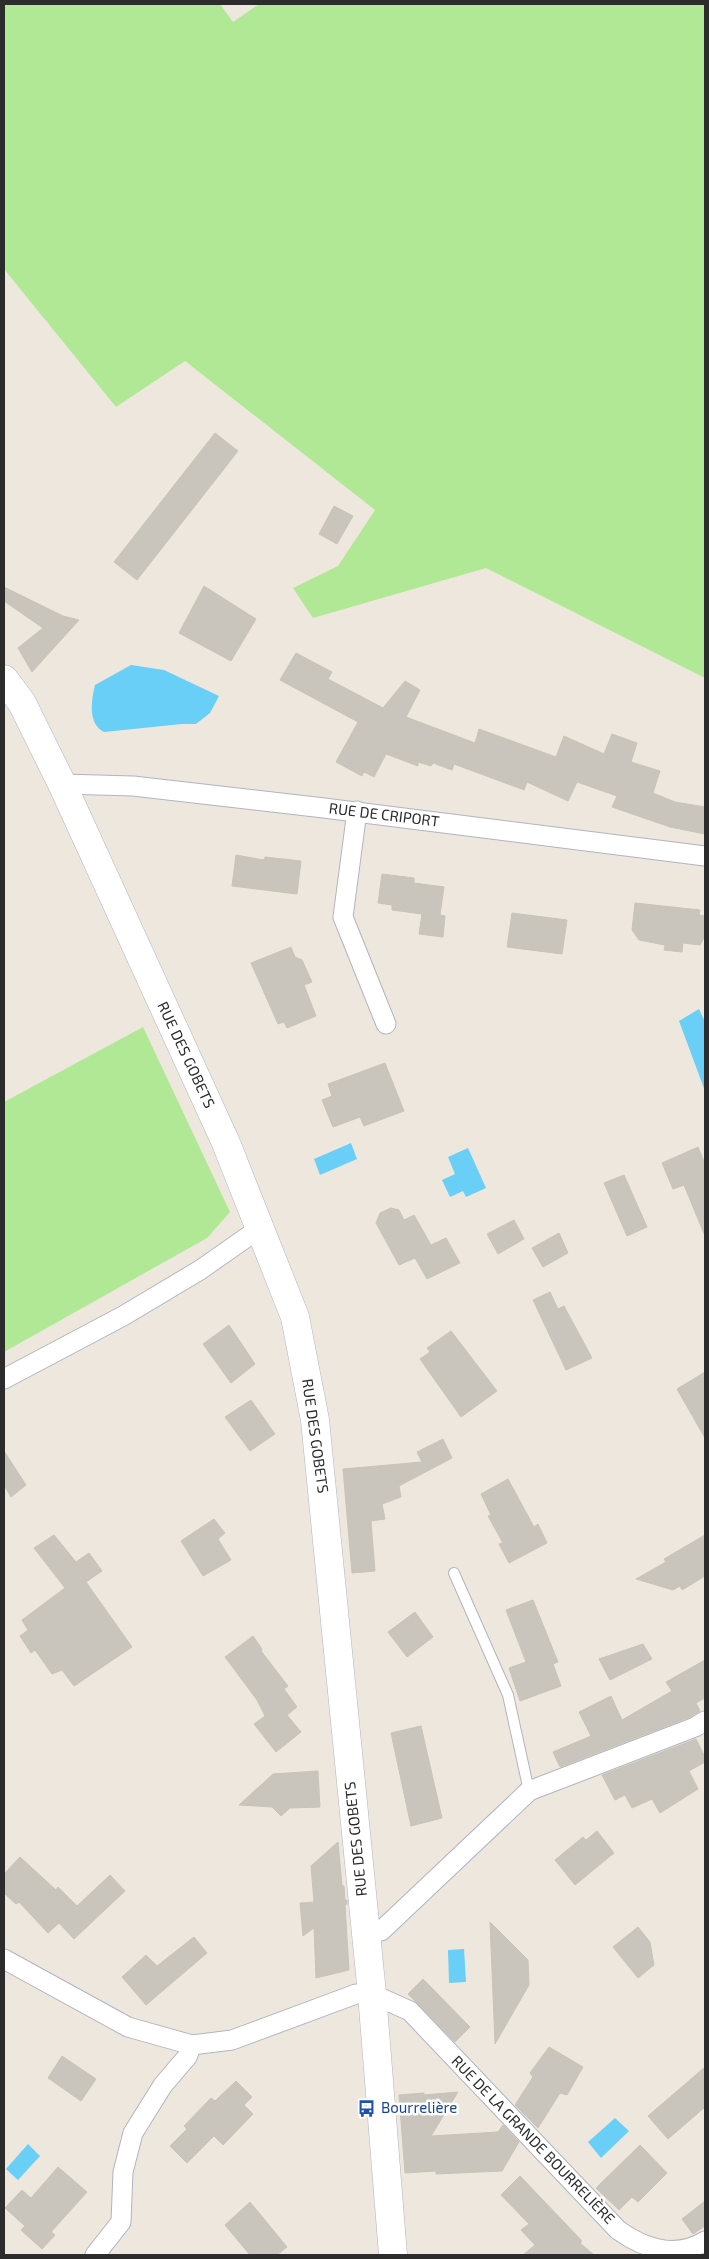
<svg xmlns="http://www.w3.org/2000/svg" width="709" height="2259" font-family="'Exo 2',sans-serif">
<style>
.green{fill:#b1e896}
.water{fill:#6acff7}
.building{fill:#c9c5bc;stroke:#cac4b7}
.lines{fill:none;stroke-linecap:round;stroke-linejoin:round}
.lane-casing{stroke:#b1b4c0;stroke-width:12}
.street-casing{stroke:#b1b4c0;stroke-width:21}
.secondary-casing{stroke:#b1b4c0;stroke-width:29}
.lane{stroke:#fff;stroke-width:10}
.street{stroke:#fff;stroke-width:19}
.secondary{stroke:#fff;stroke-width:28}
.labels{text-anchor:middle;stroke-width:5;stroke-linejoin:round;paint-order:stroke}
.street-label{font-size:15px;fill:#2c2c2c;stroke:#fff}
.transit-label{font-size:15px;fill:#164399;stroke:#fff;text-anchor:start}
</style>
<rect width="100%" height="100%" fill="#eee7dd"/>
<!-- green -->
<g class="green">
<polygon points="4,4 220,4 233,22 259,4 705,4 705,678 486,568 313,618 293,588 338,566 375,510 185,361 116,407 4,269"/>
<polygon points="143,1027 230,1212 207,1238 4,1352 4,1102"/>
</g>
<!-- water -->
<g class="water">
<path d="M131,665L164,670L219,696L210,713L196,724H182L104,732C88,724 91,701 95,685Z"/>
<polygon points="699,1009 705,1022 705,1091 679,1021"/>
<polygon points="351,1143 357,1159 320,1175 314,1159"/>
<polygon points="468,1148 486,1188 466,1197 463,1191 450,1197 442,1180 455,1174 448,1157"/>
<polygon points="464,1949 466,1982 449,1983 448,1950"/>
<polygon points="615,2118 629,2131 601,2158 588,2142"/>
<polygon points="28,2144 40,2156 18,2180 6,2169"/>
</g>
<!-- building -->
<g class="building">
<polygon points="215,433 238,451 137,580 114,562"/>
<polygon points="334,506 353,516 337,544 319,534"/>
<polygon points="204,586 256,619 231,661 179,633"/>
<polygon points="4,587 63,616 79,620 32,672 18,648 43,628 4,601"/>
<polygon points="296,653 332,672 328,679 383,708 405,681 420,690 406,717 475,743 479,729 556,757 564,736 604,754 612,734 637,743 631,762 660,771 653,793 675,802 705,807 705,834 670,827 612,807 617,796 577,782 568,801 527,782 524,790 454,764 452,770 433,763 431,766 418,762 418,766 386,754 374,777 364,772 362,776 336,762 358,722 280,680"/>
<polygon points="236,855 264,860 265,857 301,861 297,894 232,886"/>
<polygon points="382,874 414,878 414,883 444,887 440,915 445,916 443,937 419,934 422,914 392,910 392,905 378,903"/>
<polygon points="635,903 700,910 699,915 705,916 705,936 700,945 683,943 682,952 664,950 665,945 639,940 632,930"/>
<polygon points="512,913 567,920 562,954 507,947"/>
<polygon points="291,947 295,957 302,960 312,982 304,985 316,1016 287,1028 284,1022 278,1024 251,963"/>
<polygon points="385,1063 404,1111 364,1126 360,1117 333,1127 322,1100 332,1096 328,1084"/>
<polygon points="698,1147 705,1164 705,1236 684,1185 673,1189 662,1163"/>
<polygon points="624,1175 647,1227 627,1236 604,1183"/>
<polygon points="391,1208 399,1210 404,1220 414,1215 431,1245 446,1238 460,1263 427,1279 415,1258 399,1265 376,1223 380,1213"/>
<polygon points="514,1220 524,1239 498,1254 487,1234"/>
<polygon points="559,1233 568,1253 543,1267 532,1248"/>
<polygon points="550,1292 558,1309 564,1306 592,1358 566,1370 533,1300"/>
<polygon points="229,1325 255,1364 231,1383 203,1344"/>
<polygon points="451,1331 497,1391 461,1417 420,1359 430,1352 427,1348"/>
<polygon points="705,1372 705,1438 677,1389"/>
<polygon points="251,1400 275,1434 250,1451 225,1417"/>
<polygon points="443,1439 452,1458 399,1486 401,1497 382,1504 385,1519 371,1521 375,1571 352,1573 343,1469 422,1462 417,1452"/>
<polygon points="4,1451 26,1485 11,1497 4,1485"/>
<polygon points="508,1479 534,1527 538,1524 547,1543 509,1563 499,1544 503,1543 488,1516 491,1515 481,1494"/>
<polygon points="214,1519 225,1533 218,1539 231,1560 203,1576 181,1541"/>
<polygon points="54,1535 76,1562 89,1553 102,1571 86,1582 132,1647 74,1686 62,1670 52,1674 35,1650 31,1653 20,1636 28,1630 22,1620 65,1588 34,1548"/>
<polygon points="705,1535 705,1576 682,1590 680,1586 673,1590 636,1579 666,1562 664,1559"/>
<polygon points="533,1600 558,1662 553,1664 561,1686 520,1701 509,1668 526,1662 506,1610"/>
<polygon points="415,1612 433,1637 407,1657 388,1632"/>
<polygon points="253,1636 262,1649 261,1651 288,1686 284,1689 297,1707 287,1715 301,1732 276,1752 254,1724 265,1716 257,1700 225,1657"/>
<polygon points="643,1644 652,1659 610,1680 599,1659"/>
<polygon points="705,1660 705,1698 696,1703 700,1711 690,1717 560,1767 553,1752 591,1736 579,1712 611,1696 622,1720 672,1691 666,1682"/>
<polygon points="421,1726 442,1818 411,1826 391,1733"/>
<polygon points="696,1739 705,1757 705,1762 689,1771 698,1789 660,1813 652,1799 632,1808 625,1795 615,1800 602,1775"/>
<polygon points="318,1771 320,1807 290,1808 281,1816 272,1807 239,1805 273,1774"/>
<polygon points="597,1831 614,1853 575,1885 555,1860 583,1837 586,1840"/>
<polygon points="338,1842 342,1886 344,1886 345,1900 347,1900 347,1904 345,1905 349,1970 316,1978 314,1928 303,1936 300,1903 314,1902 311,1866"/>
<polygon points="20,1857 56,1890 58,1887 77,1906 110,1875 125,1891 74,1939 59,1923 48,1933 19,1902 16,1904 4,1893 4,1874"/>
<polygon points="490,1922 528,1960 529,1985 495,2044"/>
<polygon points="638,1927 650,1942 654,1965 638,1978 613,1947"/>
<polygon points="194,1937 207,1953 146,2005 122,1977 146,1955 157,1966"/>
<polygon points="423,1979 470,2027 455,2042 408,1994"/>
<polygon points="549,2047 583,2067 567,2095 560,2093 538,2128 515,2105 533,2077 530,2073"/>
<polygon points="62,2056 96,2079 81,2101 48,2078"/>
<polygon points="705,2067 705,2107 668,2139 648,2116"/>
<polygon points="236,2081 252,2097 244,2105 253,2114 223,2145 214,2136 187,2163 170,2146 187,2129 184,2126 211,2098 215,2101"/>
<polygon points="458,2092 431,2136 498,2132 503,2125 519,2142 502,2171 436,2174 436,2171 405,2173 399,2095 424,2093 424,2095"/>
<polygon points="640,2145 667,2173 638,2202 632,2197 619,2210 596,2188"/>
<polygon points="58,2167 87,2192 51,2232 55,2235 42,2249 21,2230 25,2226 5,2208 22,2190 31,2198"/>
<polygon points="520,2176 582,2241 580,2243 594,2255 523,2255 535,2245 521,2230 529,2224 501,2195"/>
<polygon points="705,2201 705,2226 693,2234 682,2219"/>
<polygon points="250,2202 287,2247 277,2255 250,2255 225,2225"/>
</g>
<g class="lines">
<defs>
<polyline id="lane" points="454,1573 508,1695 529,1791"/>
<g id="street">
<polyline points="62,784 133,786 324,808 705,856"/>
<polyline points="357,811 343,917 386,1024"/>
<polyline points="4,1379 123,1316 200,1270 260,1228"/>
<polyline points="366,1934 381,1931 529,1791 695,1727 705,1721"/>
<path d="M4,1959L128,2027L192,2045L232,2040L356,1994H372L410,2011L618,2230C645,2249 676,2259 705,2241"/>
<polyline points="95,2255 121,2222 123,2172 133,2133 163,2085 187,2057 192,2045"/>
</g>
<polyline id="secondary" points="4,679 22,703 62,784 226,1143 295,1317 315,1420 372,1994 393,2255"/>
</defs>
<!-- lane casing -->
<use href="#lane" class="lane-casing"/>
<!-- street casing -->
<use href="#street" class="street-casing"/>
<!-- secondary casing -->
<use href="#secondary" class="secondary-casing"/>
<!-- lane -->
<use href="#lane" class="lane"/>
<!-- street -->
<use href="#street" class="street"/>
<!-- secondary -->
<use href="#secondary" class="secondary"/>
</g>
<!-- icons -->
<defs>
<symbol id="bus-bare" viewBox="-9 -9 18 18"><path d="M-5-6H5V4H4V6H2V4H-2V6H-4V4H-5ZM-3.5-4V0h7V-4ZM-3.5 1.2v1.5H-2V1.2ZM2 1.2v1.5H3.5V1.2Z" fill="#1a4fb4" stroke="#fff" stroke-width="2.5" paint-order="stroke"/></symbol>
</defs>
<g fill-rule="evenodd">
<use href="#bus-bare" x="354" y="2096" width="25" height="25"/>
</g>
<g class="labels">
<!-- street labels -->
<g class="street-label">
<text transform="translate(384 815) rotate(7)" y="5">RUE DE CRIPORT</text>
<text transform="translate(186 1055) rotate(65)" y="5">RUE DES GOBETS</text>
<text transform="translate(315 1436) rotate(82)" y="5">RUE DES GOBETS</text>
<text transform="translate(356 1839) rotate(-96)" y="5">RUE DES GOBETS</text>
<text transform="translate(533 2140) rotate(46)" y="5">RUE DE LA GRANDE BOURRELIÈRE</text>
</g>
<!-- transit labels -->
<g class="transit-label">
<text x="381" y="2113">Bourrelière</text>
</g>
</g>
<!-- border -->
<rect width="709" height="2259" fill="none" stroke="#2c2c2c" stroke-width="10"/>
</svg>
